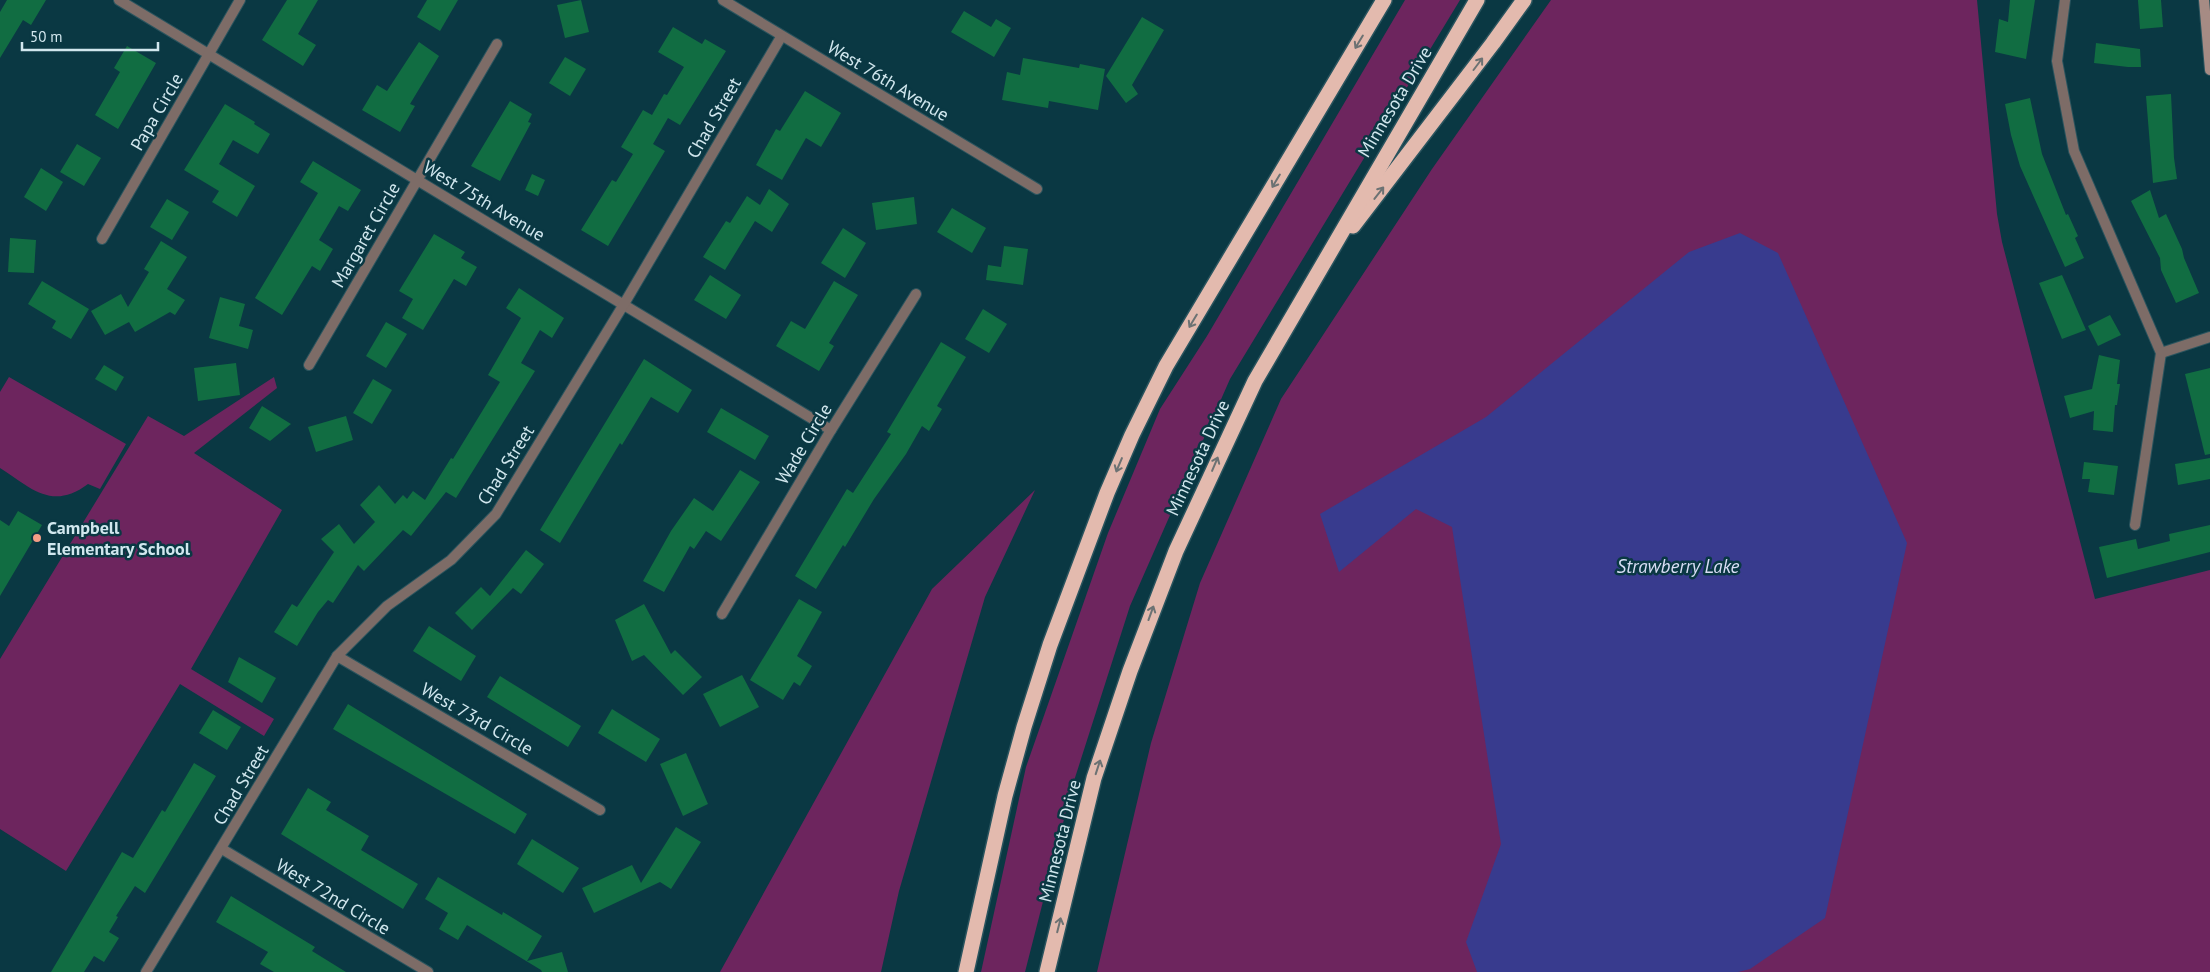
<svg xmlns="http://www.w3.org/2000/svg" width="2210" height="972" font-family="'PT Sans',sans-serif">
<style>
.green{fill:#6d255e}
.water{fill:#383b8e}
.building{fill:#116d42}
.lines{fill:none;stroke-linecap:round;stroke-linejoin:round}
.street-casing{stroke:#2a545e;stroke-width:12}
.secondary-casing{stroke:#2a545e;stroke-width:12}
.highway-casing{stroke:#2a545e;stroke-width:18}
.street{stroke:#7d6c67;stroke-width:10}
.secondary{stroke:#a68b84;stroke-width:10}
.highway{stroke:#e3baae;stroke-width:15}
.oneway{stroke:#6c7273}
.poi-dot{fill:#f49e86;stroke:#0a3843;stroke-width:2}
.labels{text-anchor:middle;stroke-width:5;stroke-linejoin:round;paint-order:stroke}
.street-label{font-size:18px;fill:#d1e7ee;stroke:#0a3843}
.poi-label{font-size:18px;font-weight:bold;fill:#d1e7ee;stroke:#0a3843;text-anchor:start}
.water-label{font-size:19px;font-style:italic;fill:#d9def6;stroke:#0a3843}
</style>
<rect width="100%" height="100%" fill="#0a3843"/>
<!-- green -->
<g class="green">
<polygon points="1405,0 1460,0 1230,379 1130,606 1073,784 1025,972 981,972 1026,767 1108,533 1160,409 1207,336"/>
<polygon points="1551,0 1977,0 1997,214 2002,242 2095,599 2210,570 2210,972 1097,972 1151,743 1200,583 1281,399 1432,169"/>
<path d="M9,377L126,444L100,489L88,484C52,511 31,488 0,468V392Z"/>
<polygon points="274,377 277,388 194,453 282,510 191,669 274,719 264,736 180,684 66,871 0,829 0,659 148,416 184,436"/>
<polygon points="1035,490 985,597 899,891 881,972 720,972 932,589"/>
</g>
<!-- water -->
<polygon class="water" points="1740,233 1778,253 1907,543 1825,918 1750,969 1738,972 1477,972 1466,942 1501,844 1452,527 1416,509 1339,572 1320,514 1486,417 1689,252"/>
<!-- building -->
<g class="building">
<polygon points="7,0 46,0 31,25 23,20 0,58 0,12"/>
<polygon points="287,0 318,0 298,34 316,45 303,66 262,40"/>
<polygon points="427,0 458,0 440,31 417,17"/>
<polygon points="581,0 589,32 565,38 557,5"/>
<polygon points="2010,0 2035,0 2026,59 1995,52 1999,19 2008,22"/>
<polygon points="2138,0 2161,0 2163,27 2140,29"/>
<polygon points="964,11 991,27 996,19 1011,28 994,57 951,32"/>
<polygon points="1142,17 1164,30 1132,85 1138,94 1126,103 1106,76"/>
<polygon points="673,27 702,44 705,39 726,51 680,125 668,118 653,144 665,151 608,246 581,230 612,180 616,182 633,154 621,147 643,110 652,115 664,94 667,95 684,67 658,52"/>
<polygon points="419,42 439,56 410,104 415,106 400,132 362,110 377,85 387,91"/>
<polygon points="2096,43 2140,49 2141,67 2128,67 2094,63"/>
<polygon points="127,46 156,63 118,129 95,115 120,72 114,68"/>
<polygon points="565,57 586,69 570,96 549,83"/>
<polygon points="1023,58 1079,68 1080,64 1105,69 1098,110 1049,101 1048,108 1002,100 1007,72 1020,75"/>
<polygon points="805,91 841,113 821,147 806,138 782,180 756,165 776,129 780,131"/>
<polygon points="2171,94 2174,158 2177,179 2153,183 2146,96"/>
<polygon points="2030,98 2042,154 2066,215 2068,214 2078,236 2075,238 2084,258 2065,267 2020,166 2011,135 2005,104"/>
<polygon points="510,101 532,114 528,122 531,123 500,181 471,166"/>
<polygon points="225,104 255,122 254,124 270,134 258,154 233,140 219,164 255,186 237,217 212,202 219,191 184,170"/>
<polygon points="77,144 101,158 84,186 60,172"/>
<polygon points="313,161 361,190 348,211 339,206 319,240 333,249 320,271 312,266 282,315 255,298 318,193 300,182"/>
<polygon points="41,168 63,182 46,211 24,197"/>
<polygon points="532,174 545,180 538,196 525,190"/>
<polygon points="769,189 789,204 772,232 755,221 725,270 703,257 726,221 730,223 747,196 760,205"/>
<polygon points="2150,190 2159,218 2166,214 2182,249 2184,258 2199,293 2176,303 2161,270 2160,258 2131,201"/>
<polygon points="914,197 917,224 876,230 872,203"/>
<polygon points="167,199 189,212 172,240 150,227"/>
<polygon points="952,208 986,228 972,253 937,232"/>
<polygon points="843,228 866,243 845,278 821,263"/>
<polygon points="434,234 465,252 461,258 477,267 466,286 454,279 423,330 402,318 413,299 399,291"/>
<polygon points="10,238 36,240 34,273 8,272"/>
<polygon points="161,241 187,257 167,289 185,300 175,315 170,312 135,332 129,322 105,335 91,311 121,294 128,307 149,272 144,269"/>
<polygon points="1004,246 1028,249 1023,285 986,280 988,265 1001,267"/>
<polygon points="710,275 741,295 726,319 694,300"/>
<polygon points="2062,275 2086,330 2062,339 2039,283"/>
<polygon points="42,281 89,309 71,339 52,328 56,321 28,304"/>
<polygon points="834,281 858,295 829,343 834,346 819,371 776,346 791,321 805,329"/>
<polygon points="519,288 564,318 552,338 540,330 521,363 535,371 456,498 446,492 411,536 403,530 364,571 358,565 333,603 328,600 318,612 297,646 274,632 292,604 297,607 334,552 321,539 339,524 354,544 375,522 360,505 379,485 395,504 403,495 407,499 413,491 425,500 451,458 453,459 500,382 488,375 521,318 506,308"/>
<polygon points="220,297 245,304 239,326 253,330 248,349 209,338"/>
<polygon points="983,309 1007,324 989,353 965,339"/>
<polygon points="2110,315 2121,335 2098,346 2088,326"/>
<polygon points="386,322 407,334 386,368 366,356"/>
<polygon points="941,342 966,357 937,406 942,409 929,431 922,426 906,454 874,499 845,547 843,545 816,589 795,576 847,489 853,493 891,434 887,432"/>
<polygon points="2099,355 2120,360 2117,384 2120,384 2117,405 2115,405 2113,432 2093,430 2094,411 2070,418 2064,396 2092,389"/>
<polygon points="644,359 692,390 678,413 651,397 622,445 620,443 560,543 540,530"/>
<polygon points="236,363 240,395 198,401 194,368"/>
<polygon points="104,365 124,377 116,391 95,379"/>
<polygon points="2210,368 2210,454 2205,455 2185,374"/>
<polygon points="373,379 392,390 372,424 353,413"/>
<polygon points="262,406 291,424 270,441 249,428"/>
<polygon points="721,408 769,436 755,460 707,432"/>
<polygon points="346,416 353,440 316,452 308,427"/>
<polygon points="2210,458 2210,479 2178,485 2175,464"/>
<polygon points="2084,462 2118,466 2114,495 2088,492 2090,479 2082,479"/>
<polygon points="740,470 760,482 721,541 706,531 694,549 690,546 664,592 643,581 671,531 694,498 713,511"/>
<polygon points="18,511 42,525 0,596 0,520 9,526"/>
<polygon points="2210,525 2210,552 2107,578 2099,547 2136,539 2138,549 2170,541 2169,534"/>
<polygon points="526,550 544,564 521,594 513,588 472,630 455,613 481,587 490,596"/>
<polygon points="799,599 822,612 797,656 812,666 800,686 794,682 783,700 750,680"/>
<polygon points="644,604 671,654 675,650 702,677 683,695 644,655 632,661 615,620"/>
<polygon points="429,626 476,656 461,681 413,651"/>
<polygon points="239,657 276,678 262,703 228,682"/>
<polygon points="742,675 759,707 720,727 703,694"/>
<polygon points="500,676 581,726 568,747 487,697"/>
<polygon points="348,704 527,814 515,834 333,729"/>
<polygon points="612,709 660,739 646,762 598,733"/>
<polygon points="213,710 241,727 227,750 199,733"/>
<polygon points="686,753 708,804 683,816 660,764"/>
<polygon points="194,763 216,776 145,893 135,886 116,916 118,917 109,932 119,938 104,962 94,956 84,972 51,972 122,852 133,858 162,810 165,812"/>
<polygon points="308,788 331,802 326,810 369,836 361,850 418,884 403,909 281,834"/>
<polygon points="676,827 701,842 671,889 660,882 594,913 582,888 632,865 641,883"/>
<polygon points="532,839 579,868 563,893 517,864"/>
<polygon points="438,877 502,915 503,912 542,936 527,961 562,952 568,972 542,972 541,970 467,925 458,940 439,929 448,913 425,899"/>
<polygon points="231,896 315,947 312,951 346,972 274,972 260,964 268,952 216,922"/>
</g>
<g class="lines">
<defs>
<g id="street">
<polyline points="119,0 831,430"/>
<polyline points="723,0 1037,189"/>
<polyline points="2065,0 2057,61 2074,151 2161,353 2135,525"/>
<polyline points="102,239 240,0"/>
<polyline points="2161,353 2210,337"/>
<polyline points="309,365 497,44"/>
<polyline points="722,614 831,430 916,294"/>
<polyline points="337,656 600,810"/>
<polyline points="222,849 428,972"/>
<polyline points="146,972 337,656 387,606 451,560 496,514 624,304 781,37"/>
</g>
<polyline id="secondary" points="2204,0 2210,70"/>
<g id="highway">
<polyline points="1353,226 1493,43 1524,0"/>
<polyline points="966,972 1005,796 1024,727 1050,645 1107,493 1132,435 1166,366 1384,0"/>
<polyline points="1047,972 1094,778 1130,671 1176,551 1255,381 1477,0"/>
</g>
</defs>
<!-- street casing -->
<use href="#street" class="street-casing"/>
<!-- secondary casing -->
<use href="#secondary" class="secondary-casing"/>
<!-- highway casing -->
<use href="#highway" class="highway-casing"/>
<!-- street -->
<use href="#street" class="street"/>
<!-- secondary -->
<use href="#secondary" class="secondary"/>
<!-- highway -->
<use href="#highway" class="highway"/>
</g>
<!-- one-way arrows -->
<defs><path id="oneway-shaft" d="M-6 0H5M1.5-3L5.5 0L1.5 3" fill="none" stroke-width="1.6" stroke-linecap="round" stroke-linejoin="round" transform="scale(1.25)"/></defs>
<g class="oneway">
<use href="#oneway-shaft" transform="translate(1359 42) rotate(121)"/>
<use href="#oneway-shaft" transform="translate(1478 64) rotate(-53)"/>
<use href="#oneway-shaft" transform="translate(1276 181) rotate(121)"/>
<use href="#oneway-shaft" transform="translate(1379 193) rotate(-52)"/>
<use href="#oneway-shaft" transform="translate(1193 321) rotate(121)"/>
<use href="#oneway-shaft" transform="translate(1215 464) rotate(-67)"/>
<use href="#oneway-shaft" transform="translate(1119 465) rotate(113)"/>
<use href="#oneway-shaft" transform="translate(1151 613) rotate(-70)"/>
<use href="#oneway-shaft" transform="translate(1098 767) rotate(-72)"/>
<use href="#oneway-shaft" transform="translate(1059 925) rotate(-76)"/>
</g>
<!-- markers -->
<circle class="poi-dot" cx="37" cy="538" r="5"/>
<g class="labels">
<!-- street labels -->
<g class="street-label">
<text transform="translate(888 81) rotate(31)" y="6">West 76th Avenue</text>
<text transform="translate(1395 102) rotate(-59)" y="6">Minnesota Drive</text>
<text transform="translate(157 112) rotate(-60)" y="6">Papa Circle</text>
<text transform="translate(714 118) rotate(-60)" y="6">Chad Street</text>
<text transform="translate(484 201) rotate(31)" y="6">West 75th Avenue</text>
<text transform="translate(366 235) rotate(-60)" y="6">Margaret Circle</text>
<text transform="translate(804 444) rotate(-59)" y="6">Wade Circle</text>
<text transform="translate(1198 458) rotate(-65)" y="6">Minnesota Drive</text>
<text transform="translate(506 465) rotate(-58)" y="6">Chad Street</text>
<text transform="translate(477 719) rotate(30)" y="6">West 73rd Circle</text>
<text transform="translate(241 785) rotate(-59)" y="6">Chad Street</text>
<text transform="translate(1060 841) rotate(-76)" y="6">Minnesota Drive</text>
<text transform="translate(333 897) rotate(31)" y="6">West 72nd Circle</text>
</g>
<!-- poi labels -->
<g class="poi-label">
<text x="47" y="534">Campbell<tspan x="47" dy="21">Elementary School</tspan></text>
</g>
<!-- water labels -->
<g class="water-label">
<text x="1678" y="573">Strawberry Lake</text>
</g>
</g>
<!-- scale -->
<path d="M22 42v8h136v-8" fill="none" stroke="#d1e7ee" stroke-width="2.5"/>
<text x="30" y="42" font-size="15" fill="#d1e7ee" stroke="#0a3843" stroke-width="4" paint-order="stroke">50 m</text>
</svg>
